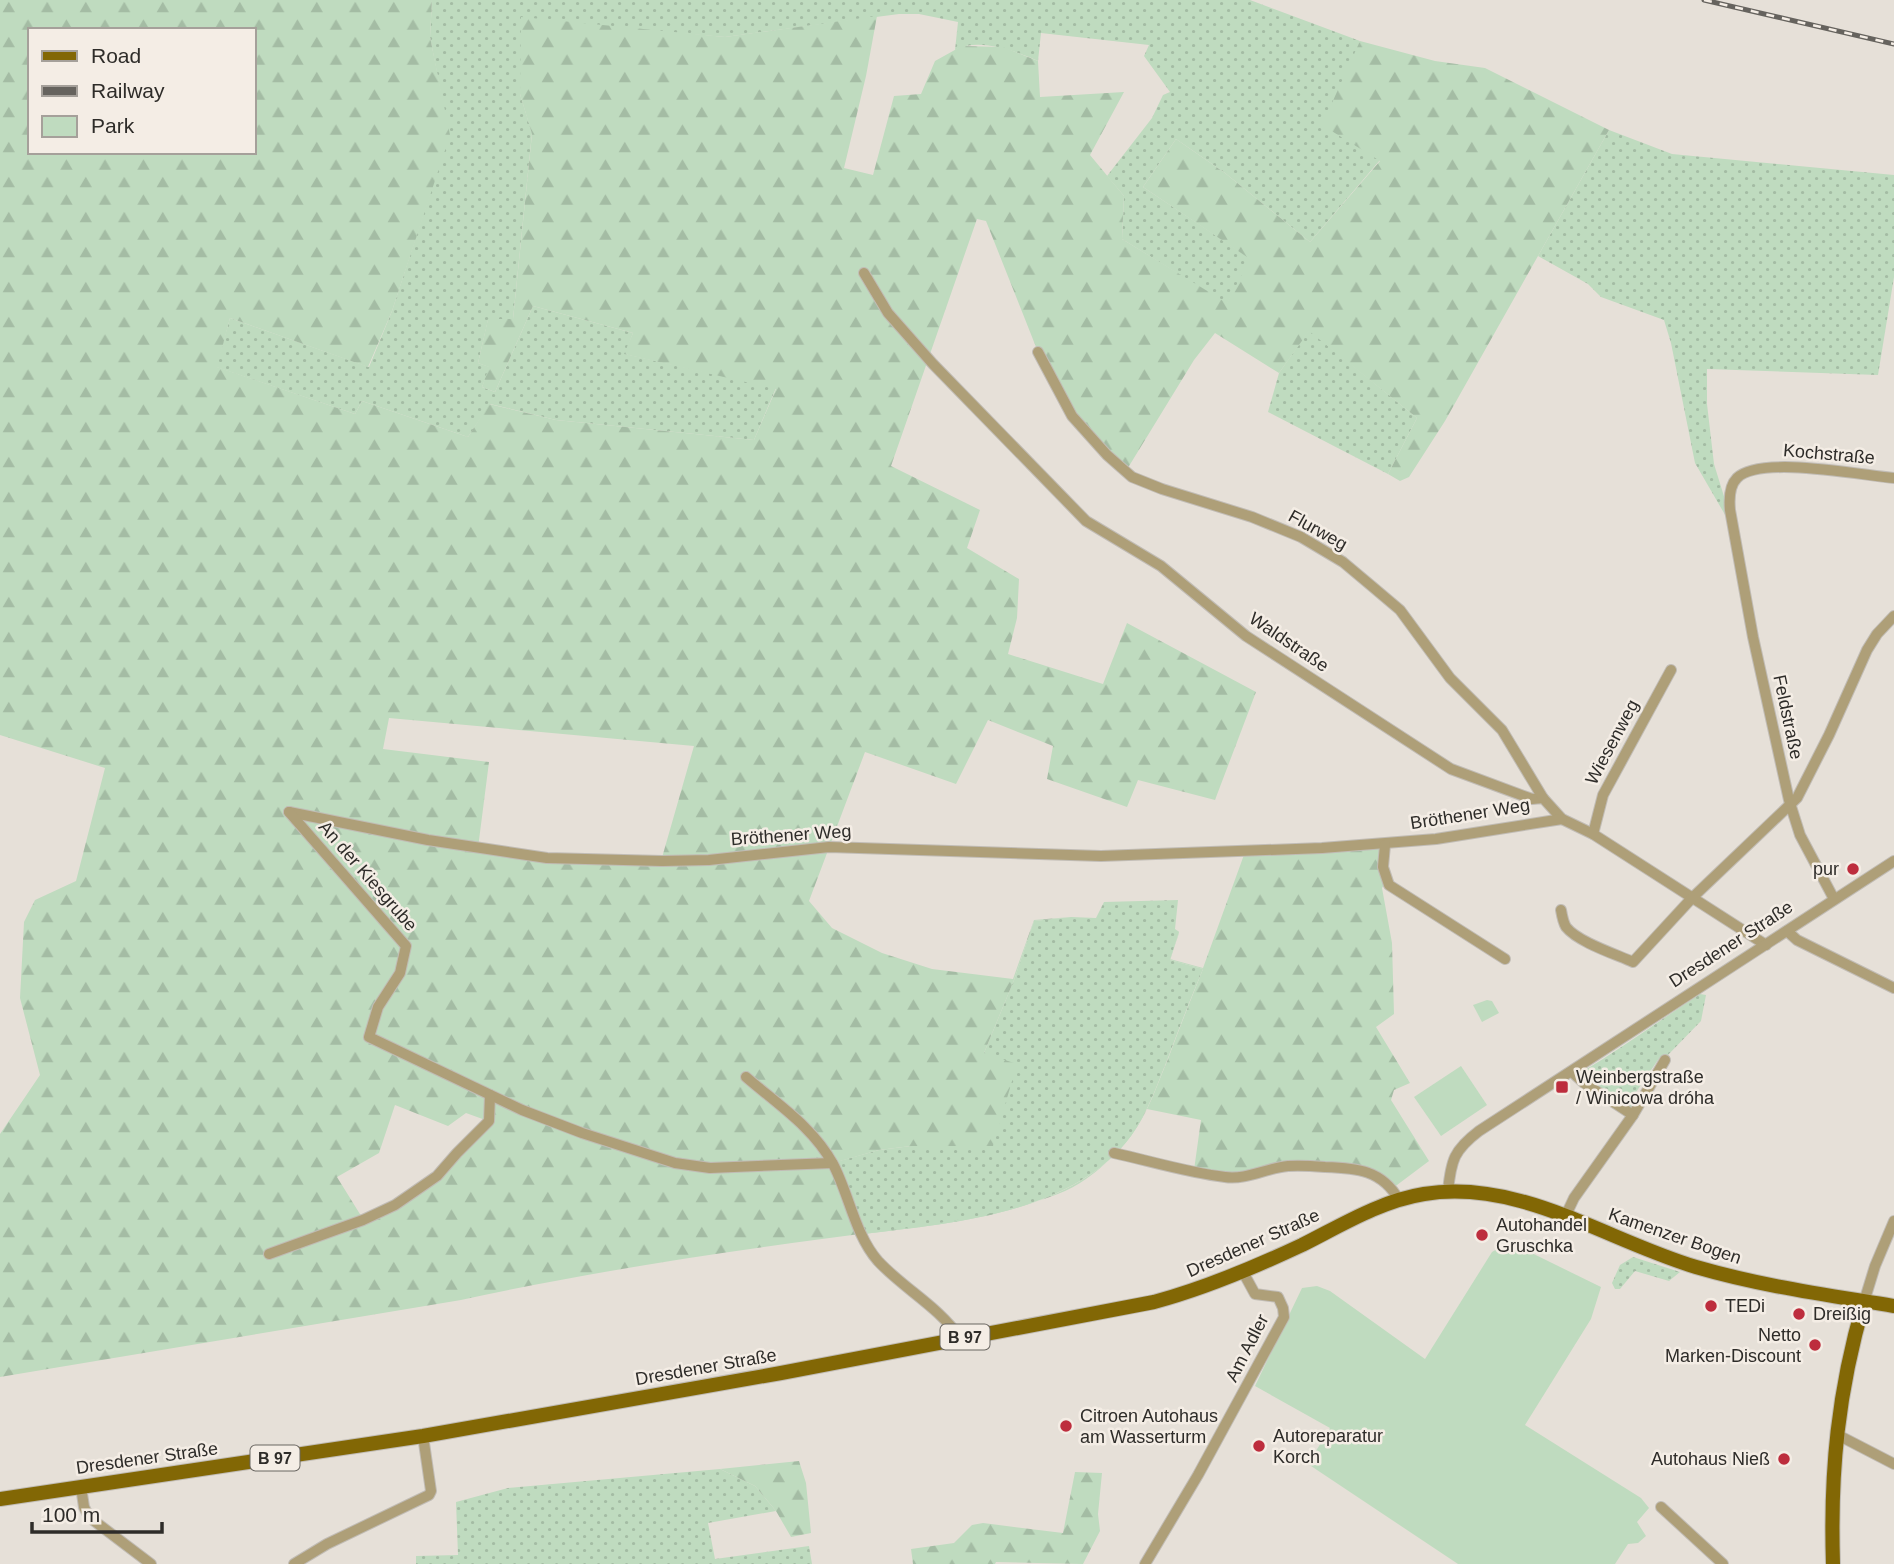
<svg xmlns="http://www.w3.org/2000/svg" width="1894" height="1564" font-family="Arial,sans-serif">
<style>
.grass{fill:url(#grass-dots)}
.forest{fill:url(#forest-firs);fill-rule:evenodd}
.park{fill:#bfdbbf}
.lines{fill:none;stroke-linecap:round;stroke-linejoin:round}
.minor-casing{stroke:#c1bcb5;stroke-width:12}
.major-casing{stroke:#c1bcb5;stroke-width:16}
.minor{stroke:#ae9f78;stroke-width:10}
.major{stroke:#826705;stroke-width:14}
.rail-casing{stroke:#66635e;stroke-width:5}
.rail{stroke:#f4ede5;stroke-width:2.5;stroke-dasharray:8;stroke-linecap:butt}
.poi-dot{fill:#bd2d3d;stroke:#f4ede5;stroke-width:2.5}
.labels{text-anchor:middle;stroke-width:5;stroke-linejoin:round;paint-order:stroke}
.shield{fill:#f4ede5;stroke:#696661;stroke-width:2}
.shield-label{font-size:16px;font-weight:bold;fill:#2e2c29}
.street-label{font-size:18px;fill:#2e2c29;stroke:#f4ede5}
.poi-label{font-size:18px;fill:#2e2c29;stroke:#f4ede5;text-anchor:start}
</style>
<defs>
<pattern id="grass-dots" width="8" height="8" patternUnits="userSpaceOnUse" patternTransform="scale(1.75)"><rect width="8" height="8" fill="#bfdbbf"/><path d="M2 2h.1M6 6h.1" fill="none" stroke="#a4bca4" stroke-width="1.8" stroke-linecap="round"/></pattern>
<pattern id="forest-firs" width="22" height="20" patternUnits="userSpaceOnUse" patternTransform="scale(1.75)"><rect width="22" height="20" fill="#bfdbbf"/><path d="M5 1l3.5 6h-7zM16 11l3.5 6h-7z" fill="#a4bca4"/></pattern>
</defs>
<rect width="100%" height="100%" fill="#e6e0d8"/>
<!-- grass -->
<g class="grass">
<path d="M432,0H1250L1360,41L1355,56L1380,160L1310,242L1225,173L1176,139L1143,187L1251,259L1227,304L1122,239L1124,196L1107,176L1152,118L1163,95L1170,92L1144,56L1149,45L1041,33L1038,61C1015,51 979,37 955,50L958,22L919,14H899L725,37L653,31L520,94L532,133L513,319L488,320L478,363L490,367L482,387L495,392L533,306L633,333L625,354L776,388L754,440L556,420L490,404L468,437L362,401L355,414L216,367L230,318L369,367L392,311L449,135L430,37Z"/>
<polygon points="1609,130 1672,154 1894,175 1894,277 1878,375 1707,369 1707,404 1714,464 1735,532 1695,463 1671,343 1664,320 1601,297 1588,284 1538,256"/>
<polygon points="1309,330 1417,418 1388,474 1268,412 1279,373"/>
<path d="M1178,900L1175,929L1179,932L1170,960L1203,969C1191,998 1179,1028 1168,1058C1157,1085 1148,1112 1131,1136C1073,1214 952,1223 863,1234L832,1163L879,1150L911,1146L984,1053L1014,980L1034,921L1071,917L1096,918L1104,902Z"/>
<path d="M1700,994L1706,995L1701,1021L1665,1058L1660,1057L1632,1098L1637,1102L1631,1108L1590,1082L1580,1073C1621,1049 1660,1020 1700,994Z"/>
<polygon points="1633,1257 1680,1272 1669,1281 1635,1271 1620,1289 1615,1289 1612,1283 1620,1265"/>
<polygon points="720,1469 755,1486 776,1511 708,1523 715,1559 809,1546 812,1564 416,1564 416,1556 458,1555 456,1502 508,1488"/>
</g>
<!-- forest -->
<g class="forest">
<path d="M0,0H432L430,37L450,135L392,311L368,367L230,318L217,367L355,414L362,401L468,437L489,404L556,420L754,440L776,389L624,354L633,333L533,306L495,392L482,387L489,367L478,363L488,319H513L532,134L520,94L521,17L725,37L877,16L866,76L844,168L873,175L894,96L921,94L935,61L962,46L1003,47L1038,61L1040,97L1124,92L1090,155L1124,196L1122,239L1227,303L1250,259L1143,187L1176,139L1225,173L1310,242L1380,161L1322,125L1360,41L1435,61L1485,68L1609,130L1445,421L1409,477L1400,481L1388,474L1417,418L1309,331L1279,373L1215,333L1194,360L1126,471L1072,416L1038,352L986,221L977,219L891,466L980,510L967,548L1019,579L1017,618L1008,654L1103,684L1127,623L1256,692L1215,800L1138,780L1127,807L1047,779L1053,746L988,720L956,784L865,752L809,901L832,928L882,953L932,969L1013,979L1034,920L1071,917L1096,918L1104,902L1178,900L1175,929L1179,932L1170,959L1203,968L1245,852L1384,845L1386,882L1382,888L1392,943L1394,1014L1376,1027L1410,1083L1394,1090L1391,1100L1429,1161L1393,1188L1385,1181L1322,1166L1253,1174L1194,1170L1201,1120L1147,1109C1130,1138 1109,1165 1080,1183C1061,1195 1038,1201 1016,1207C952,1224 888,1230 822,1239C702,1255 580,1274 461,1300L0,1377V1134L40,1075L20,998L24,922L35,900L76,881L105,768L0,735ZM30,30H254V152H30ZM389,718L694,746L661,861L478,848L489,762L383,749ZM1178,900L1175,929L1179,933L1170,960L1203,969C1191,999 1179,1029 1168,1059C1157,1085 1148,1113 1131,1136C1073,1214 953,1223 863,1234L833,1163L879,1150L911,1146H993L1017,1064L984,1053L1014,980L1034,921L1071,917L1096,918L1104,902ZM395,1105L448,1126L466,1113L488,1121L436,1176L363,1219L337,1177L379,1153Z"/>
<polygon points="799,1461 806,1483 811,1533 791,1537 776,1511 755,1486 720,1469"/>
<polygon points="1075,1472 1102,1473 1098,1514 1100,1531 1083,1564 996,1562 995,1564 913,1564 911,1549 954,1543 972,1525 983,1523 1063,1533"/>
</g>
<!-- park -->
<g class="park">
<polygon points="1487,1000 1492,1001 1499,1013 1482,1022 1473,1005"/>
<polygon points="1461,1066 1487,1105 1441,1136 1414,1097"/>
<polygon points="1509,1242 1601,1287 1591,1319 1525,1425 1641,1498 1649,1508 1637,1522 1646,1536 1638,1543 1628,1544 1615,1564 1458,1564 1308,1464 1330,1428 1255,1386 1302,1288 1317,1286 1330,1291 1425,1359 1492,1252"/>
</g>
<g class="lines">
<defs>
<g id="minor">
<polyline points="864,273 888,313 933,364 1086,521 1161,566 1246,636 1451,769 1532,799 1543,798 1562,819 1593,834 1766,945"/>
<polyline points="1038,352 1072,416 1107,455 1132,477 1162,489 1252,517 1301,537 1343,562 1374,588 1400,610 1450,678 1502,730 1543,798"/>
<polyline points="289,812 428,840 547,858 662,861 709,860 829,847 1101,856 1322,848 1436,839 1562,819"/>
<polyline points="289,812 406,946 400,973 378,1007 369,1037 522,1110 582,1133 675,1163 710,1168 832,1163"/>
<polyline points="1593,834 1603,795 1671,670"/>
<polyline points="1385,845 1383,867 1389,885 1505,959"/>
<path d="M1834,899L1800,835L1789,800L1753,637L1730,510C1729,499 1729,486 1737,478C1760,455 1860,475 1894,478"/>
<path d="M1561,910C1562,916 1563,922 1566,927C1578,942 1615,954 1633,962L1692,898L1797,798L1829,735L1867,650L1877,634L1894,616"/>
<polyline points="1787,931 1797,940 1894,988"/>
<polyline points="1572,1072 1584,1083 1633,1115"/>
<path d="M746,1077C777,1104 813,1127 833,1164C849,1194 855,1235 878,1261C904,1289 938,1306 960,1338"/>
<path d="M1114,1153C1150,1161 1189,1173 1225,1177C1247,1180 1266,1168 1288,1166C1300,1165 1313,1166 1325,1167C1357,1168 1382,1170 1399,1200"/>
<path d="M1448,1191C1451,1160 1454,1150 1479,1131L1894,861"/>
<polyline points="1565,1217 1574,1198 1633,1115 1665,1060"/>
<polyline points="269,1254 363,1220 395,1205 437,1176 457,1153 489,1121 490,1095"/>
<polyline points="1864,1302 1875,1266 1894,1221"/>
<polyline points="1836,1434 1894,1464"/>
<polyline points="81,1487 84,1507 89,1517 151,1564"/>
<polyline points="1661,1507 1723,1564"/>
<polyline points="294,1564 327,1544 429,1495 431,1491 423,1436"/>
<polyline points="1145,1564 1198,1475 1284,1317 1283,1308 1278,1297 1255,1294 1243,1272"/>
</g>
<g id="major">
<path d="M0,1499L423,1436L781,1373L1154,1302C1206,1288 1253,1268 1302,1245C1340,1226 1380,1201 1424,1194C1519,1178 1608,1241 1696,1267C1761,1286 1828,1295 1894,1306"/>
<path d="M1833,1564C1830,1471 1838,1391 1864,1302"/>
</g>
</defs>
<!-- minor casing -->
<use href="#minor" class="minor-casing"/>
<!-- major casing -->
<use href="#major" class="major-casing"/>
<!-- minor -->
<use href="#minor" class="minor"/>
<!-- major -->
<use href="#major" class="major"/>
<defs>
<polyline id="rail" points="1704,0 1894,44"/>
</defs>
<!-- rail casing -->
<use href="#rail" class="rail-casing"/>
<!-- rail -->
<use href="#rail" class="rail"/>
</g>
<!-- markers -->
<g class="poi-dot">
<circle cx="1853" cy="869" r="7"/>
<rect x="1555" y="1080" width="14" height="14" rx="3.5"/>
<circle cx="1482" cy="1235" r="7"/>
<circle cx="1711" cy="1306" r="7"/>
<circle cx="1799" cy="1314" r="7"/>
<circle cx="1815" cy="1345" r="7"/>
<circle cx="1066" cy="1426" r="7"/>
<circle cx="1259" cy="1446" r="7"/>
<circle cx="1784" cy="1459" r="7"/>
</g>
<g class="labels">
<!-- shield labels -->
<g class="shield">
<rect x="940.5" y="1324.5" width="49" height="25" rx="5"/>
<rect x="250.5" y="1445.5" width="49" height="25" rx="5"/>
</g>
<g class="shield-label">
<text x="965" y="1343">B 97</text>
<text x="275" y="1464">B 97</text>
</g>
<!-- street labels -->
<g class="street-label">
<text transform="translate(1829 454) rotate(5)" y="6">Kochstraße</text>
<text transform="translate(1318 530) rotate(29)" y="6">Flurweg</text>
<text transform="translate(1289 642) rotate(34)" y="6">Waldstraße</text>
<text transform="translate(1788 717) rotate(78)" y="6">Feldstraße</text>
<text transform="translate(1612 742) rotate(-62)" y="6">Wiesenweg</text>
<text transform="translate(1470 814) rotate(-9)" y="6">Bröthener Weg</text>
<text transform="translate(791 835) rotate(-4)" y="6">Bröthener Weg</text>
<text transform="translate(368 876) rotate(49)" y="6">An der Kiesgrube</text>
<text transform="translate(1731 944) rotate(-33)" y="6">Dresdener Straße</text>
<text transform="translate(1675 1236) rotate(19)" y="6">Kamenzer Bogen</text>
<text transform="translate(1253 1243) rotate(-24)" y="6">Dresdener Straße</text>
<text transform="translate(1247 1348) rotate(-63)" y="6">Am Adler</text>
<text transform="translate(706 1367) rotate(-10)" y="6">Dresdener Straße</text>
<text transform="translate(147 1458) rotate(-8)" y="6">Dresdener Straße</text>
</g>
<!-- poi labels -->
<g class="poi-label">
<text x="1839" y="875" text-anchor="end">pur</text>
<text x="1576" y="1083">Weinbergstraße<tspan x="1576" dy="21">/ Winicowa dróha</tspan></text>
<text x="1496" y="1231">Autohandel<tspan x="1496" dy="21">Gruschka</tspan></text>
<text x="1725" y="1312">TEDi</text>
<text x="1813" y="1320">Dreißig</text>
<text x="1801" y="1341" text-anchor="end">Netto<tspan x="1801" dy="21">Marken-Discount</tspan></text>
<text x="1080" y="1422">Citroen Autohaus<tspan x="1080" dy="21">am Wasserturm</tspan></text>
<text x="1273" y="1442">Autoreparatur<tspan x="1273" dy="21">Korch</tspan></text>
<text x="1770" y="1465" text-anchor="end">Autohaus Nieß</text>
</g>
</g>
<!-- legend -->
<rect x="28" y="28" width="228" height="126" fill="#f4ede5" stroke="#a5a09a" stroke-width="2"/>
<rect x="42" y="51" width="35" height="10" fill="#826705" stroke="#a5a09a" stroke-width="2"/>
<text x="91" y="63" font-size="21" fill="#2e2c29">Road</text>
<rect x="42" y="86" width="35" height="10" fill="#66635e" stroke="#a5a09a" stroke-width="2"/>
<text x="91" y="98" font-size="21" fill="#2e2c29">Railway</text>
<rect x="42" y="116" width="35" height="21" fill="#bfdbbf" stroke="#a5a09a" stroke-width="2"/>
<text x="91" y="133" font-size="21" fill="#2e2c29">Park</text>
<!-- scale -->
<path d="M32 1522v10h130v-10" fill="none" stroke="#2e2c29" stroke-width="3.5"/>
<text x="42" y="1522" font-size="21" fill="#2e2c29" stroke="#f4ede5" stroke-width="5" paint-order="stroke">100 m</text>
</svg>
